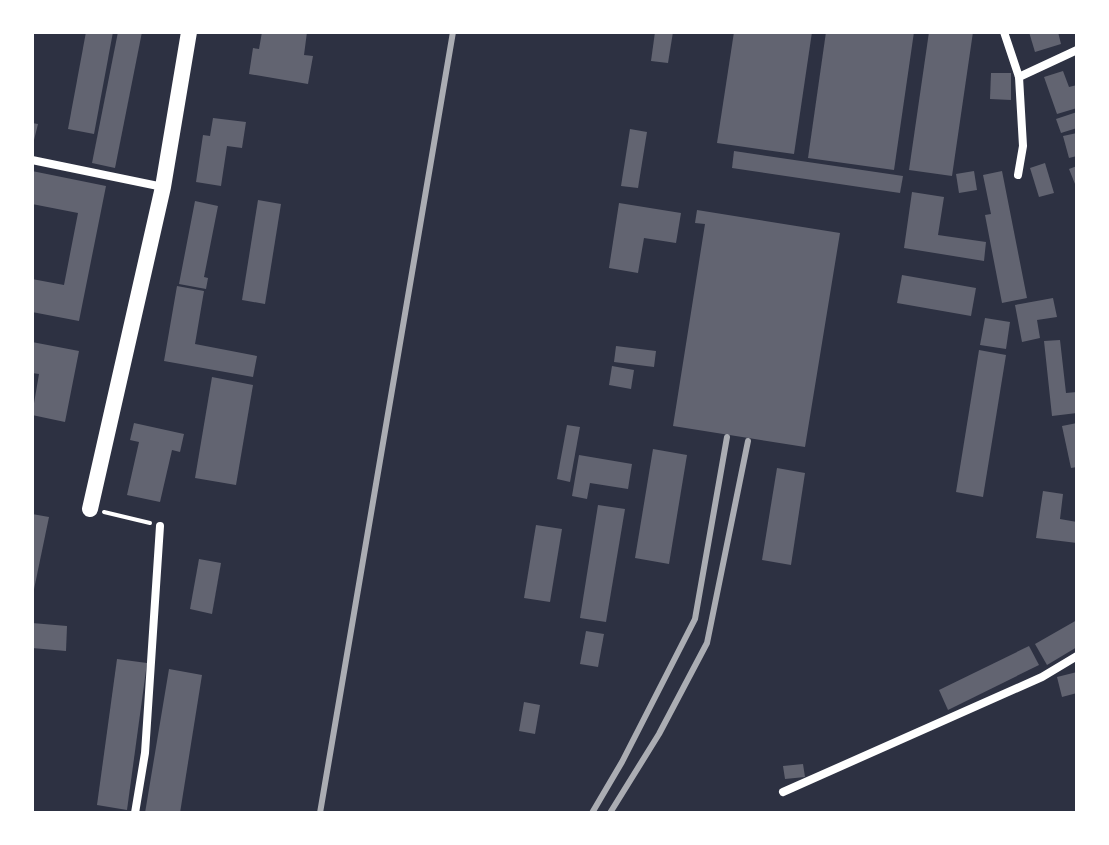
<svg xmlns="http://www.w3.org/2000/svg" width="1109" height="845" font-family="Karla,sans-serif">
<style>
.building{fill:#626471}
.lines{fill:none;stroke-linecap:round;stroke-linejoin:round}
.path{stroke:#fff;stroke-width:4}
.minor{stroke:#fff;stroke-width:8}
.secondary{stroke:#fff;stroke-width:16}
.rail{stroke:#abadb3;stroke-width:6}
</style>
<rect width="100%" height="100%" fill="#2d3142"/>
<!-- building -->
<g class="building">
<polygon points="86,32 113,32 94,134 68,129"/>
<polygon points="118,32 142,32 115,168 92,163"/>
<polygon points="262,32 307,32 304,55 313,56 308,84 249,74 253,48 259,49"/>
<polygon points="655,32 673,32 668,63 651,61"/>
<polygon points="734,32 812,32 794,154 717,143"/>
<polygon points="826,32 914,32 894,170 808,158"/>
<polygon points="929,32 973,32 952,176 909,170"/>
<polygon points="1029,32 1058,32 1061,44 1035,52"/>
<polygon points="1063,71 1069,87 1077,85 1077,108 1057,114 1044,77"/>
<polygon points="991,73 1011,73 1011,100 990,99"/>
<polygon points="1077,112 1077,128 1061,133 1056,119"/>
<polygon points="213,118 246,122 242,148 227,146 221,186 196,182 203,135 210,136"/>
<polygon points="32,123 38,124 33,144 32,144"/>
<polygon points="630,129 647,132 638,188 621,186"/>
<polygon points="1077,133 1077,156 1069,158 1063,136"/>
<polygon points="734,151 903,176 900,193 732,168"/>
<polygon points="1045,163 1054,193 1039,197 1030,168"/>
<polygon points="1077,166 1077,189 1069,169"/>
<polygon points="32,171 106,186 79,321 32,312 32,279 64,285 78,213 32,204"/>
<polygon points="974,171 977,190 959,193 956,174"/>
<polygon points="1002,171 1027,298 1002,303 985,215 991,214 983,175"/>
<polygon points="912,192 944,197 938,235 986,242 984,261 904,248"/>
<polygon points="258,200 281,204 265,304 242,300"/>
<polygon points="195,201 218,206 204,277 208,278 206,289 179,284"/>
<polygon points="619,203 681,213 676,243 644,238 638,273 609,268"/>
<polygon points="697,210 840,233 805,447 673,426 705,224 695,223"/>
<polygon points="902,275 976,288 971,316 897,303"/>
<polygon points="177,286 204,291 195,344 257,356 253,377 164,361"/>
<polygon points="1053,298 1057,317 1037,320 1040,338 1022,342 1015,305"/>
<polygon points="985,318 1010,322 1006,349 980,345"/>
<polygon points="1060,340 1066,393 1077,392 1077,413 1052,416 1044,341"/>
<polygon points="32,342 79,351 65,422 32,415 39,374 32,373"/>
<polygon points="616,346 656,351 654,367 614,362"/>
<polygon points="979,350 1006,355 983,497 956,492"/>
<polygon points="612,366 634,370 631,389 609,385"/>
<polygon points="212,377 253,385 236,485 195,478"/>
<polygon points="134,423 184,434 180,452 172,450 160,502 127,495 139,442 130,440"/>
<polygon points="1077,423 1077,467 1071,468 1062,426"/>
<polygon points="567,425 580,427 570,482 557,479"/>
<polygon points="653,449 687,455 669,564 635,558"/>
<polygon points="579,455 632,464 628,489 590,483 587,499 572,496"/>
<polygon points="777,468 805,473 791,565 762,560"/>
<polygon points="1043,491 1063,494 1060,519 1077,522 1077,543 1036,538"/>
<polygon points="598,505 625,509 606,622 580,618"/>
<polygon points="32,514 49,517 33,594 32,594"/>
<polygon points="536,525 562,529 550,602 524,598"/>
<polygon points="199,559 221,563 212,614 190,609"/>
<polygon points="1077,620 1077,647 1047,665 1035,644"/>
<polygon points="32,623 67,626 66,651 32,648"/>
<polygon points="586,631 604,634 598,667 580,664"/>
<polygon points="1029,646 1039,665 948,710 939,690"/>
<polygon points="117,659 147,663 127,810 97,805"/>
<polygon points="169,669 202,675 180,813 145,813"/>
<polygon points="1077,672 1077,693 1062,697 1057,677"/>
<polygon points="524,702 540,705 535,734 519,731"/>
<polygon points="803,764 805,777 785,779 783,766"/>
</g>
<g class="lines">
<!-- path -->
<polyline class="path" points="104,512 150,523"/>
<!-- minor -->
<g class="minor">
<polyline points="1004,32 1019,77 1023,146 1018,175"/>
<polyline points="1019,77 1077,50"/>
<polyline points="32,160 163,187"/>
<polyline points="783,792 1042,677 1077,656"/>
<polyline points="135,813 145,753 160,526"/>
</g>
<!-- secondary -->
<polyline class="secondary" points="90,509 163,187 189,32"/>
<!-- rail -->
<g class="rail">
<polyline points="320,813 453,32"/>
<polyline points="592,813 622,762 695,619 727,437"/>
<polyline points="610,813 659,734 707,643 748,441"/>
</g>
</g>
<!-- border -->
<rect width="1109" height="845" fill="none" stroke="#ffffff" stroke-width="68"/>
</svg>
